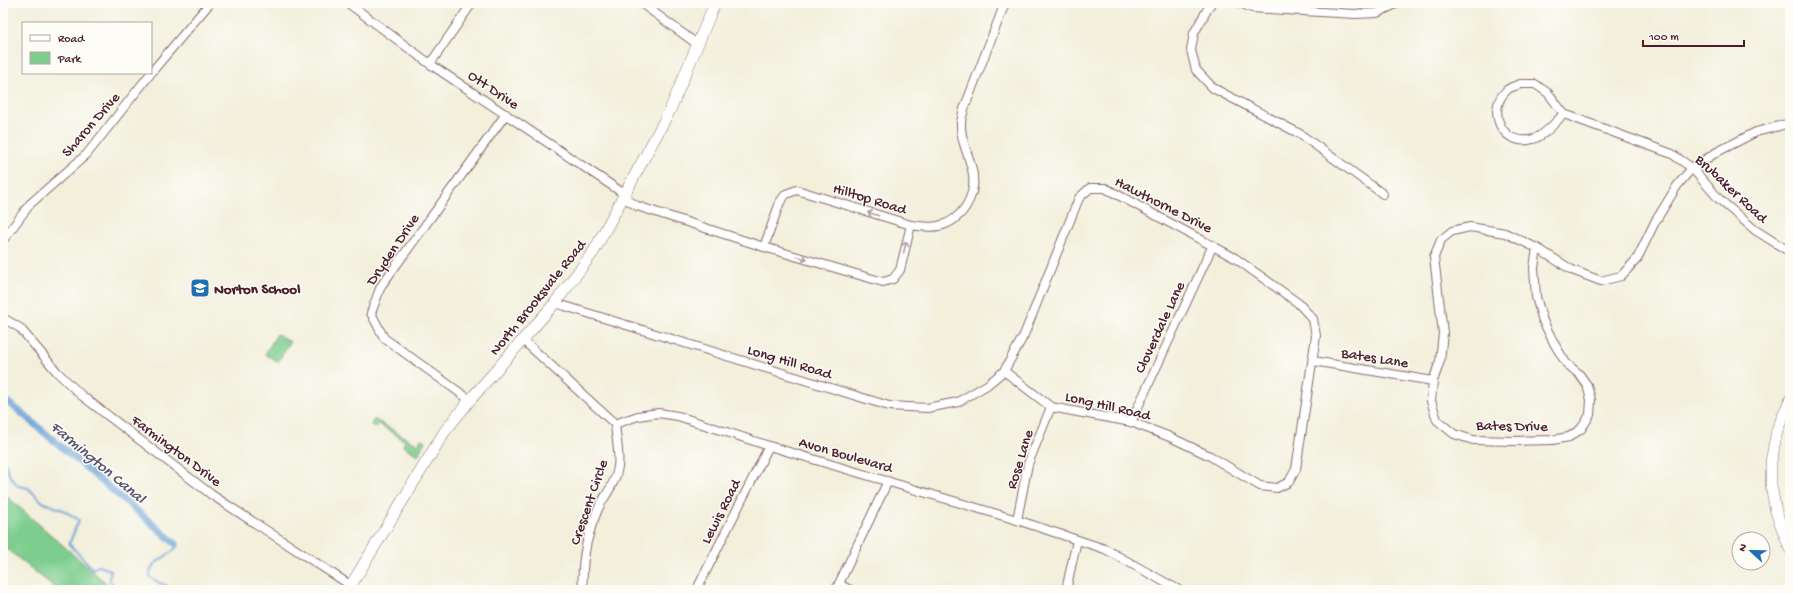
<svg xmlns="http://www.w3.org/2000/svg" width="1793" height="593" font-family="'Gochi Hand',sans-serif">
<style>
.green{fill:#7dcd8e;stroke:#64765c}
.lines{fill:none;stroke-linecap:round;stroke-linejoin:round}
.stream{stroke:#68a1d7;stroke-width:2}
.canal{stroke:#68a1d7;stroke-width:7}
.street-casing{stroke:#856869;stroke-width:10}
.secondary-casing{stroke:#856869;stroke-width:12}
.street{stroke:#fff;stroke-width:8}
.secondary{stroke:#fff;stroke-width:11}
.oneway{stroke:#ae9aa0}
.labels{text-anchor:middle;stroke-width:3;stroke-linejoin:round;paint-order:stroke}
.street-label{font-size:15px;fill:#4a1f2b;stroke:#fdfcf7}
.poi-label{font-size:15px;font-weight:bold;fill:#4a1f2b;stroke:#fdfcf7;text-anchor:start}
.water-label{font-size:16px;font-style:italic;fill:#565370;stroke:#fdfcf7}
</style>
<rect width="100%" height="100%" fill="#fdfcf7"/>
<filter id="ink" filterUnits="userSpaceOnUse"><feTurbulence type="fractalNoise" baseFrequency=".025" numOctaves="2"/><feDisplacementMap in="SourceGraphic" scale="8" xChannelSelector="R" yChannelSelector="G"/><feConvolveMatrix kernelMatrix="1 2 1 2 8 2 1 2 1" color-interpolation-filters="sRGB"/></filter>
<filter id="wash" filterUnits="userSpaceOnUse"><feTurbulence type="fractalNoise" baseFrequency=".012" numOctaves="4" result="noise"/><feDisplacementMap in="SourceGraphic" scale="16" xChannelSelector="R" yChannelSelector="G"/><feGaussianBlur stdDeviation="0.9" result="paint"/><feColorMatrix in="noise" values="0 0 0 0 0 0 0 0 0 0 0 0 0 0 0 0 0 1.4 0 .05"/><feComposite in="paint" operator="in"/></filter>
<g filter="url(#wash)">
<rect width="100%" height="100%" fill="#f2efdb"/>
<!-- green -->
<g class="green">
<polygon points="277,334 290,342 278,362 265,354"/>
<polygon points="374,419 413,442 418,444 421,439 425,441 418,455 403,446 405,441 379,424 376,428 371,425"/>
<polygon points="3,493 114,590 58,590 7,549 3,553"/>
</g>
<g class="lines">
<!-- stream -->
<g class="stream">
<polyline points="3,459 10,476 18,486 28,488 44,503 63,510 79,520 69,544 93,569 98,566 111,570 109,579 117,590"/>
<path d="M175,590L156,581L150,577C148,562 167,558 176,548V544"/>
</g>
<!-- canal -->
<polyline class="canal" points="3,399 18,410 176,544"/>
</g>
</g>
<g filter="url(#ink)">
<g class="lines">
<defs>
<g id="street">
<polyline points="348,3 430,64 620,191 629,201 637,206 764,247 883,282 893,279 900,270 911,225"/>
<polyline points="641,3 697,44"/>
<polyline points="1211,3 1194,33 1191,50 1196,70 1213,88 1300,134 1383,194"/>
<polyline points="1240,3 1252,8 1355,14 1377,13 1398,3"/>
<polyline points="430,64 472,3"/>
<path d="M1520,84H1535L1548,93L1564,114C1555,122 1545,136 1533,139C1502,148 1486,110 1506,91C1509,87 1516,86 1520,84Z"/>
<polyline points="1564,114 1672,154 1692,168 1719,199 1755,230 1790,252"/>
<polyline points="3,240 30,204 87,154 155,68 210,3"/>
<path d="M764,247L780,202L786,194L797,190L911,225C920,226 929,228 938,226C961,222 976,197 973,175C971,158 960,142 961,124C961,119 963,114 964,109L1005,3"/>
<polyline points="1537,248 1534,268 1536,297 1543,321 1555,345 1566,363 1579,374 1587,385 1591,400 1590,415 1581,429 1569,437 1552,440 1514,441 1473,440 1454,434 1437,420 1431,401 1433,381 1440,361 1443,333 1434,257 1441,240 1452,231 1470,227 1505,233 1537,248 1572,270 1601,281 1621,276 1637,259 1655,222 1677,186 1692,168 1717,152 1756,132 1790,123"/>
<polyline points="555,303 889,406 927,408 958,402 987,385 1004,371 1024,335 1079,198 1090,188 1105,188 1235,258 1298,303 1313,319 1316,336 1296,469 1289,482 1277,488 1260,486 1210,456 1170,437 1131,422 1051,407 1004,371"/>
<polyline points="3,318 20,328 57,372 81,395 212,495 350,585"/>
<polyline points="523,340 615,424 638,416 658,413 678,416 769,446 1017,520 1105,549 1179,590"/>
<polyline points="1313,361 1433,381"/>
<polyline points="470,400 384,338 371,313 381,286 506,114"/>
<polyline points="1131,422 1213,245"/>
<polyline points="1017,520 1028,464 1051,407"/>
<polyline points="839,584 850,590"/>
<path d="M583,590C581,562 587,534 598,509C605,495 616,483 618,467C620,454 616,437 615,424"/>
<polyline points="699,590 699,585 769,446"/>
<polyline points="836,590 888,481"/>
<polyline points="1066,590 1077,540"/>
</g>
<g id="secondary">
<polyline points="1790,400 1777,430 1771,462 1771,485 1776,512 1790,549"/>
<polyline points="348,590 445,431 470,400 555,303 594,251 670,110 715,3"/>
</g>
</defs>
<!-- street casing -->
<use href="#street" class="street-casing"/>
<!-- secondary casing -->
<use href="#secondary" class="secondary-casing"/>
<!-- street -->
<use href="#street" class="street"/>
<!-- secondary -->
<use href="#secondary" class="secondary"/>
</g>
<!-- one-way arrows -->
<defs><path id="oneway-shaft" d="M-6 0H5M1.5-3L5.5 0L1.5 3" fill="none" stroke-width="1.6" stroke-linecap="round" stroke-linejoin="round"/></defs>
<g class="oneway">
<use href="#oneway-shaft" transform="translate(873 214) rotate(-163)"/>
<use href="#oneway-shaft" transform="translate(905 247) rotate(-76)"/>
<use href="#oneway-shaft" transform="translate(802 258) rotate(16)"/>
</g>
</g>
<!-- icons -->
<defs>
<symbol id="school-square" viewBox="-11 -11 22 22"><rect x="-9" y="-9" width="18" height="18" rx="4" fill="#1f6fb2" stroke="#fdfcf7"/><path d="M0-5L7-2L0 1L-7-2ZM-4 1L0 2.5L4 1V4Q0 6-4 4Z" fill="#fff"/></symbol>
</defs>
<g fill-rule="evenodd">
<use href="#school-square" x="189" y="277" width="22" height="22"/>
</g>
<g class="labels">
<!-- street labels -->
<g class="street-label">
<text transform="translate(494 89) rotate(34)" y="5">Ott Drive</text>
<text transform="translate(90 124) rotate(-49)" y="5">Sharon Drive</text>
<text transform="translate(1732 188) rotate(43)" y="5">Brubaker Road</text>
<text transform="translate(870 198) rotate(17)" y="5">Hilltop Road</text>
<text transform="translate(1164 204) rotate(27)" y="5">Hawthorne Drive</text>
<text transform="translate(392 249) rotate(-56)" y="5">Dryden Drive</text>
<text transform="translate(537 297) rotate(-51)" y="5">North Brooksvale Road</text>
<text transform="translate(1159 327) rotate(-65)" y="5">Cloverdale Lane</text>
<text transform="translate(1375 357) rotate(9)" y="5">Bates Lane</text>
<text transform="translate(790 361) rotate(17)" y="5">Long Hill Road</text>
<text transform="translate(1108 405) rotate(13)" y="5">Long Hill Road</text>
<text transform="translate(1512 425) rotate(1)" y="5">Bates Drive</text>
<text transform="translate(177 450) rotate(37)" y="5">Farmington Drive</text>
<text transform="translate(846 454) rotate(16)" y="5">Avon Boulevard</text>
<text transform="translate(1019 459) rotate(-73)" y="5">Rose Lane</text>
<text transform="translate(588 502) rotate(-71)" y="5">Crescent Circle</text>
<text transform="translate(720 511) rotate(-63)" y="5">Lewis Road</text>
</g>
<!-- poi labels -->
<g class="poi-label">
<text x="214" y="293">Norton School</text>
</g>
<!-- water labels -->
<g class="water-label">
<text transform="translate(99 461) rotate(40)" y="6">Farmington Canal</text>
</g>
</g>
<!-- margin -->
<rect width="1793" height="593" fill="none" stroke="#fdfcf7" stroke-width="16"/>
<!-- legend -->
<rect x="22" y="22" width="130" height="52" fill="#fdfcf7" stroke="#b5a4a5"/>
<rect x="30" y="35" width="20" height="6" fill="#ffffff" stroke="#b5a4a5"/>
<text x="58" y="42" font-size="12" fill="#4a1f2b">Road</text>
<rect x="30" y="52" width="20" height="12" fill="#7dcd8e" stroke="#b5a4a5"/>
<text x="58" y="62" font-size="12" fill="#4a1f2b">Park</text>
<!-- north arrow -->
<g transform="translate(1751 551) rotate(292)"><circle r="19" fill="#fdfcf7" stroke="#b5a4a5"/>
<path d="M0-3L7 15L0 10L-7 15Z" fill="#1f6fb2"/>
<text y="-6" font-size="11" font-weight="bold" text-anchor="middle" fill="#4a1f2b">N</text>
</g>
<!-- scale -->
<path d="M1643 40v6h101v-6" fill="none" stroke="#4a1f2b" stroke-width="2"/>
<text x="1649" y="40" font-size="12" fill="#4a1f2b" stroke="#fdfcf7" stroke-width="3" paint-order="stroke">100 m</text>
</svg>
